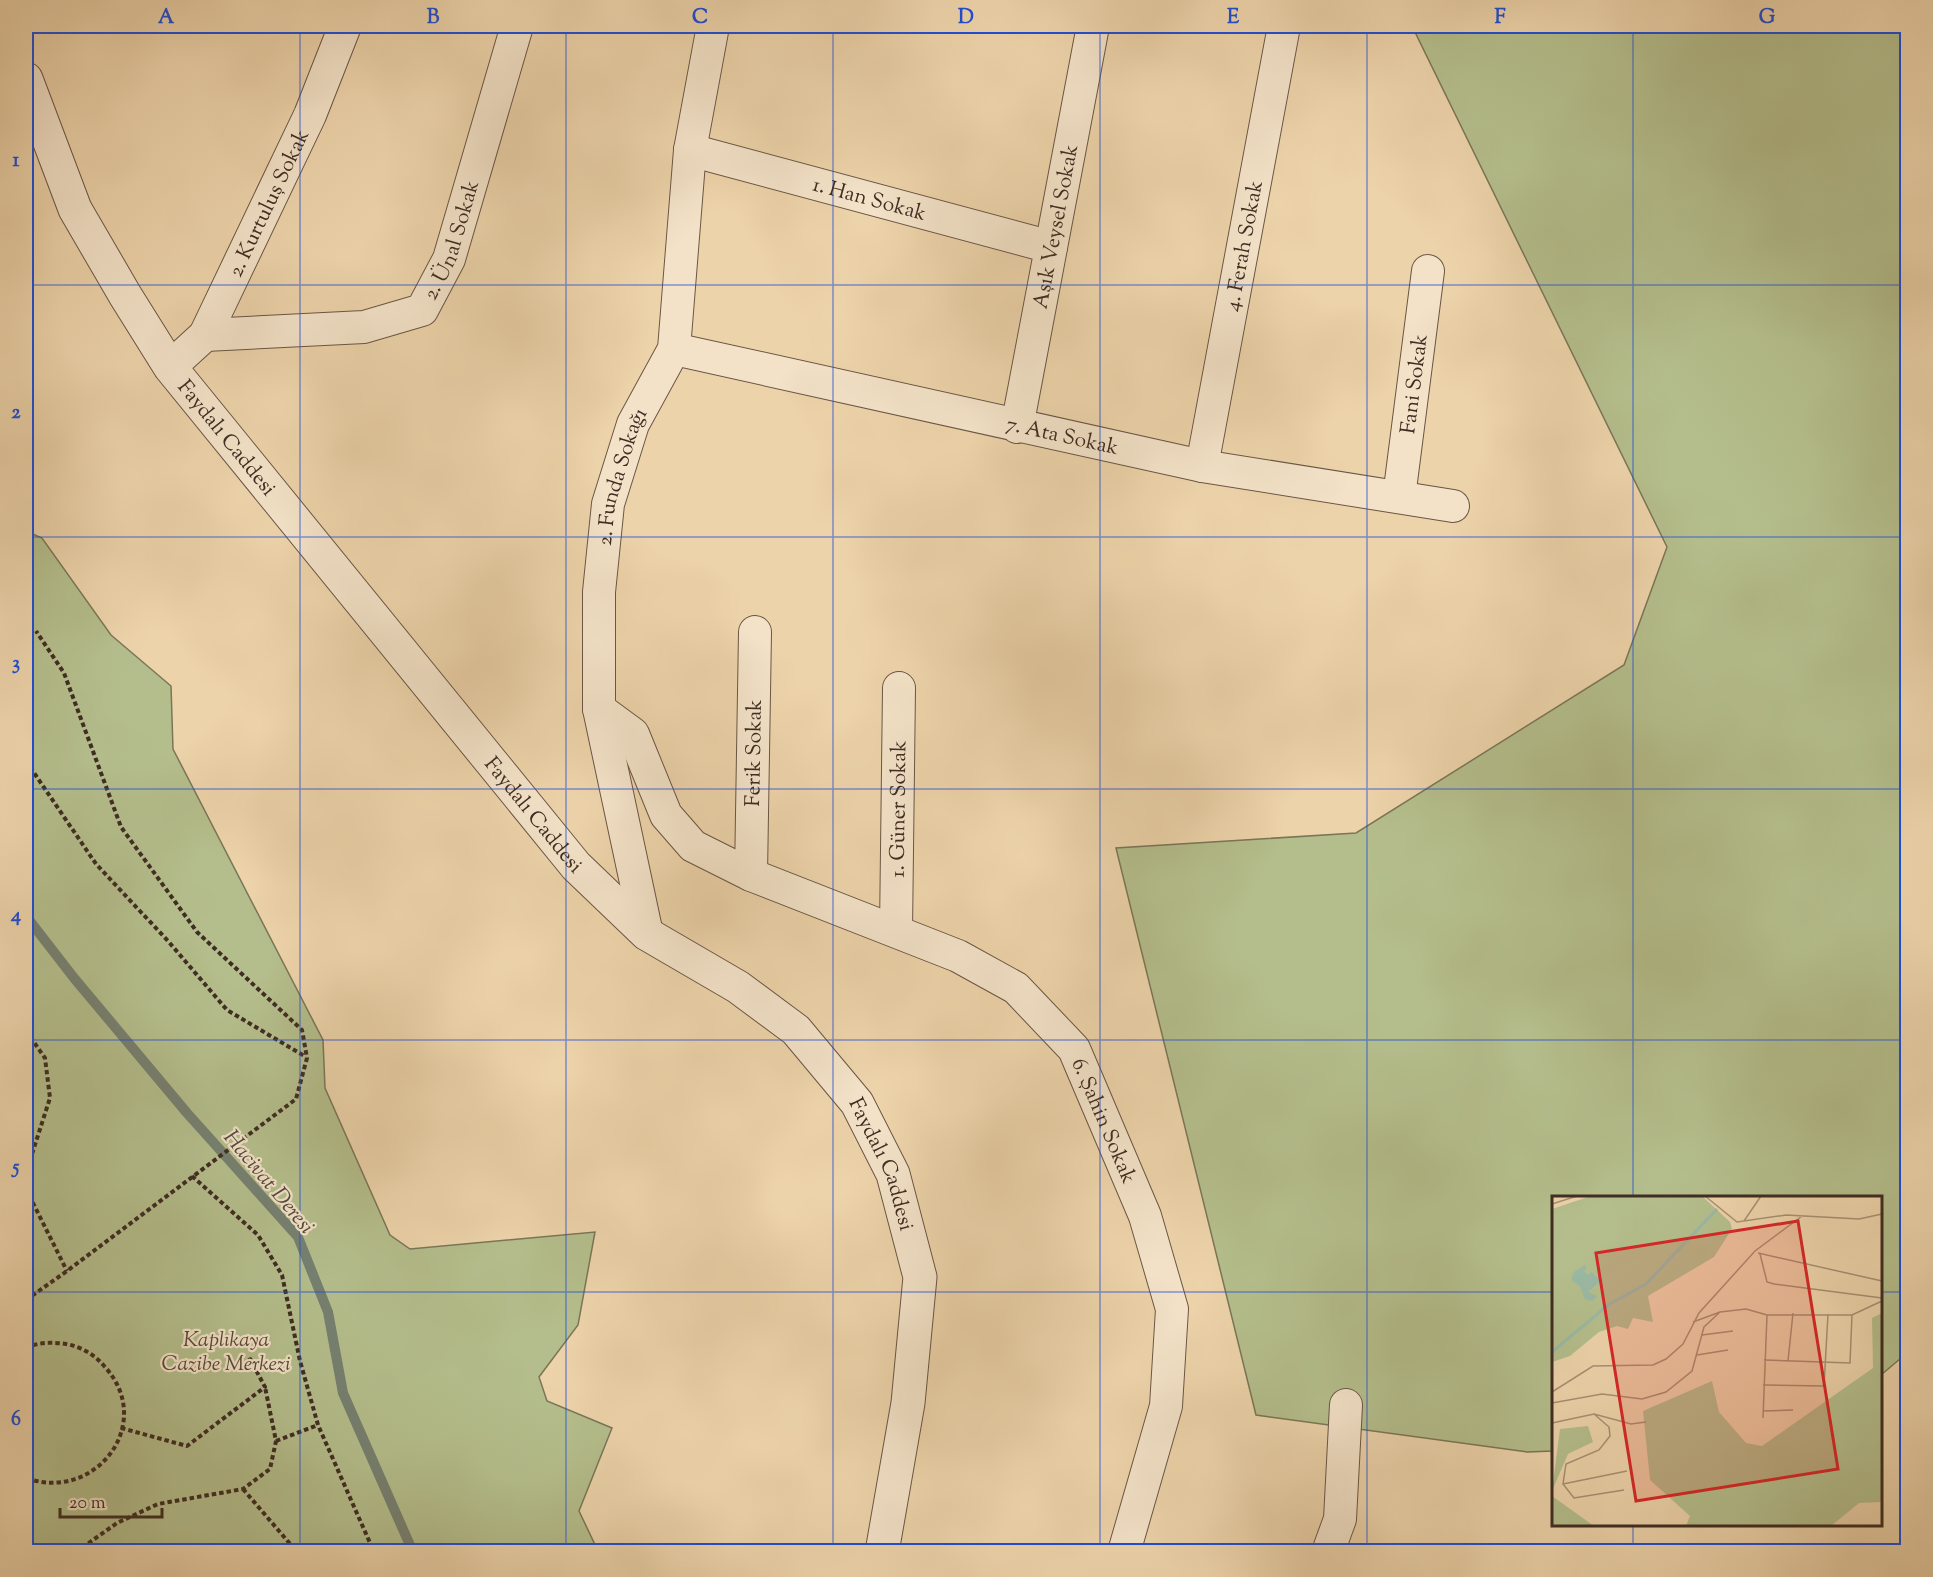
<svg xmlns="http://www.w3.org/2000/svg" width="1933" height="1577" font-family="'Sorts Mill Goudy',serif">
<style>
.green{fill:#b4be8c;stroke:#7a7658;stroke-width:1.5}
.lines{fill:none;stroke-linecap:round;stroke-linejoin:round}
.stream{stroke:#768171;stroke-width:10}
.minor-casing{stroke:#6a5645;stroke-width:34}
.tertiary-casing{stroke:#6a5645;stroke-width:35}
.path{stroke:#3f2d23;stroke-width:4;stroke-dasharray:4.5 3;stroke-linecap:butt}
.minor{stroke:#f3e2c8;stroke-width:32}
.tertiary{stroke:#f3e2c8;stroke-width:33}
.grid{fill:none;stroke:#1d4ed8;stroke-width:1.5;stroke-opacity:0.55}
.labels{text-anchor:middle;stroke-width:4.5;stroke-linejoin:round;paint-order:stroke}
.street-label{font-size:21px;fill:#3f2d23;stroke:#f3e2c8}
.park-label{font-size:21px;font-style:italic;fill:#564a38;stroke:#f3e2c8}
.water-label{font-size:22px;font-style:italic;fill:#51493d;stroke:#f3e2c8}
.inset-river{fill:none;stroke:#9ab9a5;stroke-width:3}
.inset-road{fill:none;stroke:#a79174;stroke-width:1.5}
.view{fill:#d62828;fill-opacity:0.15;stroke:#d62828;stroke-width:3}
.inset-edge{fill:none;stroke:#3f2d23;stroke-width:3}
.neatline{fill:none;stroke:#1d4ed8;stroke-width:2}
.grid-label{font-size:20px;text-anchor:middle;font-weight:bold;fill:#1d4ed8}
</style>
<rect width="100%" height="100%" fill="#edd3aa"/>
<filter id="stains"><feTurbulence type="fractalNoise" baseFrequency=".00333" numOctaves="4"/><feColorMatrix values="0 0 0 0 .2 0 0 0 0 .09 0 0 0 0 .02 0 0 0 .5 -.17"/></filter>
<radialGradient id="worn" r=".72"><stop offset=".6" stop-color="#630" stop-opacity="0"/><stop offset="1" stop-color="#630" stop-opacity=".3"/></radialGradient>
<!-- green -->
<g class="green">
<polygon points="1412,26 1907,26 1907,1353 1881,1375 1880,1198 1554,1198 1553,1451 1527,1452 1256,1415 1116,848 1356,833 1624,665 1667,547"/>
<polygon points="26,531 42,538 111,635 171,686 173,749 323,1040 325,1088 390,1235 410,1249 595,1232 578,1325 539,1377 547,1401 612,1428 579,1511 598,1551 26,1551"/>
</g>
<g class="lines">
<!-- stream -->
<polyline class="stream" points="26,916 74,978 187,1113 298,1237 328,1312 343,1393 413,1552"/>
<defs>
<g id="minor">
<path id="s1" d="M690,150L1051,247"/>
<path id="s2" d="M205,335L364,327L422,310L449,259L517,26"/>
<path id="s3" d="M674,349L1202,466L1453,506"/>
<path id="s4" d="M170,367L205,335L310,115L345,26"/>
<path id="s5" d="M1017,427L1093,26"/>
<path id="s6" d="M1202,466L1284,26"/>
<path id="s7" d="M1399,497L1428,271"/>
<path id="s8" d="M599,709L633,734L666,815L693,846L751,875L958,956L1016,988L1074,1049L1145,1216L1172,1309L1166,1406L1124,1552"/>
<path id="s9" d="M751,875L755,632"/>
<path id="s10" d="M896,931L899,688"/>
<path id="s11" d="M647,934L599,709V592L608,504L633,424L674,349L690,150L713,26"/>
<polyline points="1328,1552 1340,1519 1346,1405"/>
</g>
<g id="tertiary">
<path id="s12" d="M26,79L75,209L125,295L170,367L576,866L647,934L738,987L796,1030L857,1103L893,1174L920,1277L908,1403L882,1552"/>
</g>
</defs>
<!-- minor casing -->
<use href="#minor" class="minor-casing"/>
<!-- tertiary casing -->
<use href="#tertiary" class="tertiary-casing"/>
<!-- path -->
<g class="path">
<polyline points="26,761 96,864 168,941 227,1010 306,1057"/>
<polyline points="26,1031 45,1058 50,1098 32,1154 26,1162"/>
<polyline points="192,1176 258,1235 282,1275 300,1361 318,1425 374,1552"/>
<polyline points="26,1189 67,1271"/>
<polyline points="26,1300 67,1271 296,1099 307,1058 302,1030 197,932 121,827 64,673 36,631"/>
<path d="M26,1348C38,1342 53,1342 66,1344C82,1347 95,1355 105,1367C156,1423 96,1503 26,1478"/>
<polyline points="121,1428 187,1446 265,1387 249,1357"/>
<polyline points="276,1441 318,1425"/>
<polyline points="243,1489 297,1552"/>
<polyline points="76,1552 117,1523 158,1504 243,1489 270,1469 276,1441 265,1387"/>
</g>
<!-- minor -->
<use href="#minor" class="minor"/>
<!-- tertiary -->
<use href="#tertiary" class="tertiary"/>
</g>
<!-- grid -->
<path class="grid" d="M300,26V1552M566,26V1552M833,26V1552M1100,26V1552M1367,26V1552M1633,26V1198M26,285H1908M26,537H1908M26,789H1908M26,1040H1908M26,1292H1554M1880,1292H1908M1633,1524V1552"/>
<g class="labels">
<!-- street labels -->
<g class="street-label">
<text dy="7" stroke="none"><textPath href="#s1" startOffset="186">1. Han Sokak</textPath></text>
<text dy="7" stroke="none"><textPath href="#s4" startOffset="194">2. Kurtuluş Sokak</textPath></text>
<text dy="7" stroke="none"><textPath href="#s5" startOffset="204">Aşık Veysel Sokak</textPath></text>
<text dy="7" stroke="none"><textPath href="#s2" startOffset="296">2. Ünal Sokak</textPath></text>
<text dy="7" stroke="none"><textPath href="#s6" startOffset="224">4. Ferah Sokak</textPath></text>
<text dy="7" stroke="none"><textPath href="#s7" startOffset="114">Fani Sokak</textPath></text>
<text dy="7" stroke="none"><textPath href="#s3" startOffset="398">7. Ata Sokak</textPath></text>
<text dy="7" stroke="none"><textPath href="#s12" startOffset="414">Faydalı Caddesi</textPath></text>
<text dy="7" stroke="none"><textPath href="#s11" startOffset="465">2. Funda Sokağı</textPath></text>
<text dy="7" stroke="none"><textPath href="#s9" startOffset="122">Ferik Sokak</textPath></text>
<text dy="7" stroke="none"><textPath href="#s10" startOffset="122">1. Güner Sokak</textPath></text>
<text dy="7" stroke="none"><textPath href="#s12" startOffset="900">Faydalı Caddesi</textPath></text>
<text dy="7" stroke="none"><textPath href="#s8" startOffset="686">6. Şahin Sokak</textPath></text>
<text dy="7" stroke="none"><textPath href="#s12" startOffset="1404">Faydalı Caddesi</textPath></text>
</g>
<!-- park labels -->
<g class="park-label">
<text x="226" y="1346">Kaplıkaya<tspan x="226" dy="24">Cazibe Merkezi</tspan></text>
</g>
<!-- water labels -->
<g class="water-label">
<text transform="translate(270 1181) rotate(50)" y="8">Hacivat Deresi</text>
</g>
</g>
<!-- overview -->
<g transform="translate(1552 1196)">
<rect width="330" height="330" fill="#edd3aa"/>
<path d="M39,0H150L178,26L180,33L162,61L96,100L101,126L81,122L76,133L65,130L47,136L18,160L0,166V13ZM330,117V306L307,307L279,330H134L138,320L98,284L91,215L160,185L167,216L194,247L210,250L321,172L320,122ZM36,230L41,246L16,258L0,295L8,233ZM0,300L42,330H0Z" fill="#b4be8c"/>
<path d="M33,69L35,71L32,76L36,79L39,76L49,84L36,96L45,100L40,105L33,103L28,90L19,84L22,76Z" fill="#9ab9a5"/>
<path class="inset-river" d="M0,156L56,109L94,88L165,13"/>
<path class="inset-road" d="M153,0L185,26L234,19L307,23L330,18M0,8L25,0M192,25L209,0M206,57L330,85M208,58L215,86L222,88L330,102M141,126L168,116L194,113L215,119H300L330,105M150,139L181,135M145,159L176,154M212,164L298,167L300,119M236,165L241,117M211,189L272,190L276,118M0,196L41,170L101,169L114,163L131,148L147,117L203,55L250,20M0,207L50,198L90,203L114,196L140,175L152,131L168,116M211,215L241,214M42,218L57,231L58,240L47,254L14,268L11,288L22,302L72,294M211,222L215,119M0,227L42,218L79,228L94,226M11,288L75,275"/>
<path class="view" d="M246,25L286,273L84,305L44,57Z"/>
<rect width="330" height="330" class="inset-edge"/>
</g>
<!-- margin -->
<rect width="1933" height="1577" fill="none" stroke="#edd3aa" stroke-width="66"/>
<!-- scale -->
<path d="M60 1508v9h102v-9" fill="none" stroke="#3f2d23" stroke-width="3"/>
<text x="69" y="1508" font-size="18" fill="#3f2d23" stroke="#f3e2c8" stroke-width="4.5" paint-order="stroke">20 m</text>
<rect x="33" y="33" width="1867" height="1511" class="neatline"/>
<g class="grid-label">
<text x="166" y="23">A</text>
<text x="433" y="23">B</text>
<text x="700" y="23">C</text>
<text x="966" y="23">D</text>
<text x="1233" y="23">E</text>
<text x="1500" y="23">F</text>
<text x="1767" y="23">G</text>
<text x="16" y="166">1</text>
<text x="16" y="418">2</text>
<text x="16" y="669">3</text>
<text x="16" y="921">4</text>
<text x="16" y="1173">5</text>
<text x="16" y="1425">6</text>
</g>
<rect width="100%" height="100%" filter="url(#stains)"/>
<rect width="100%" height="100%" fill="url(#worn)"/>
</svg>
